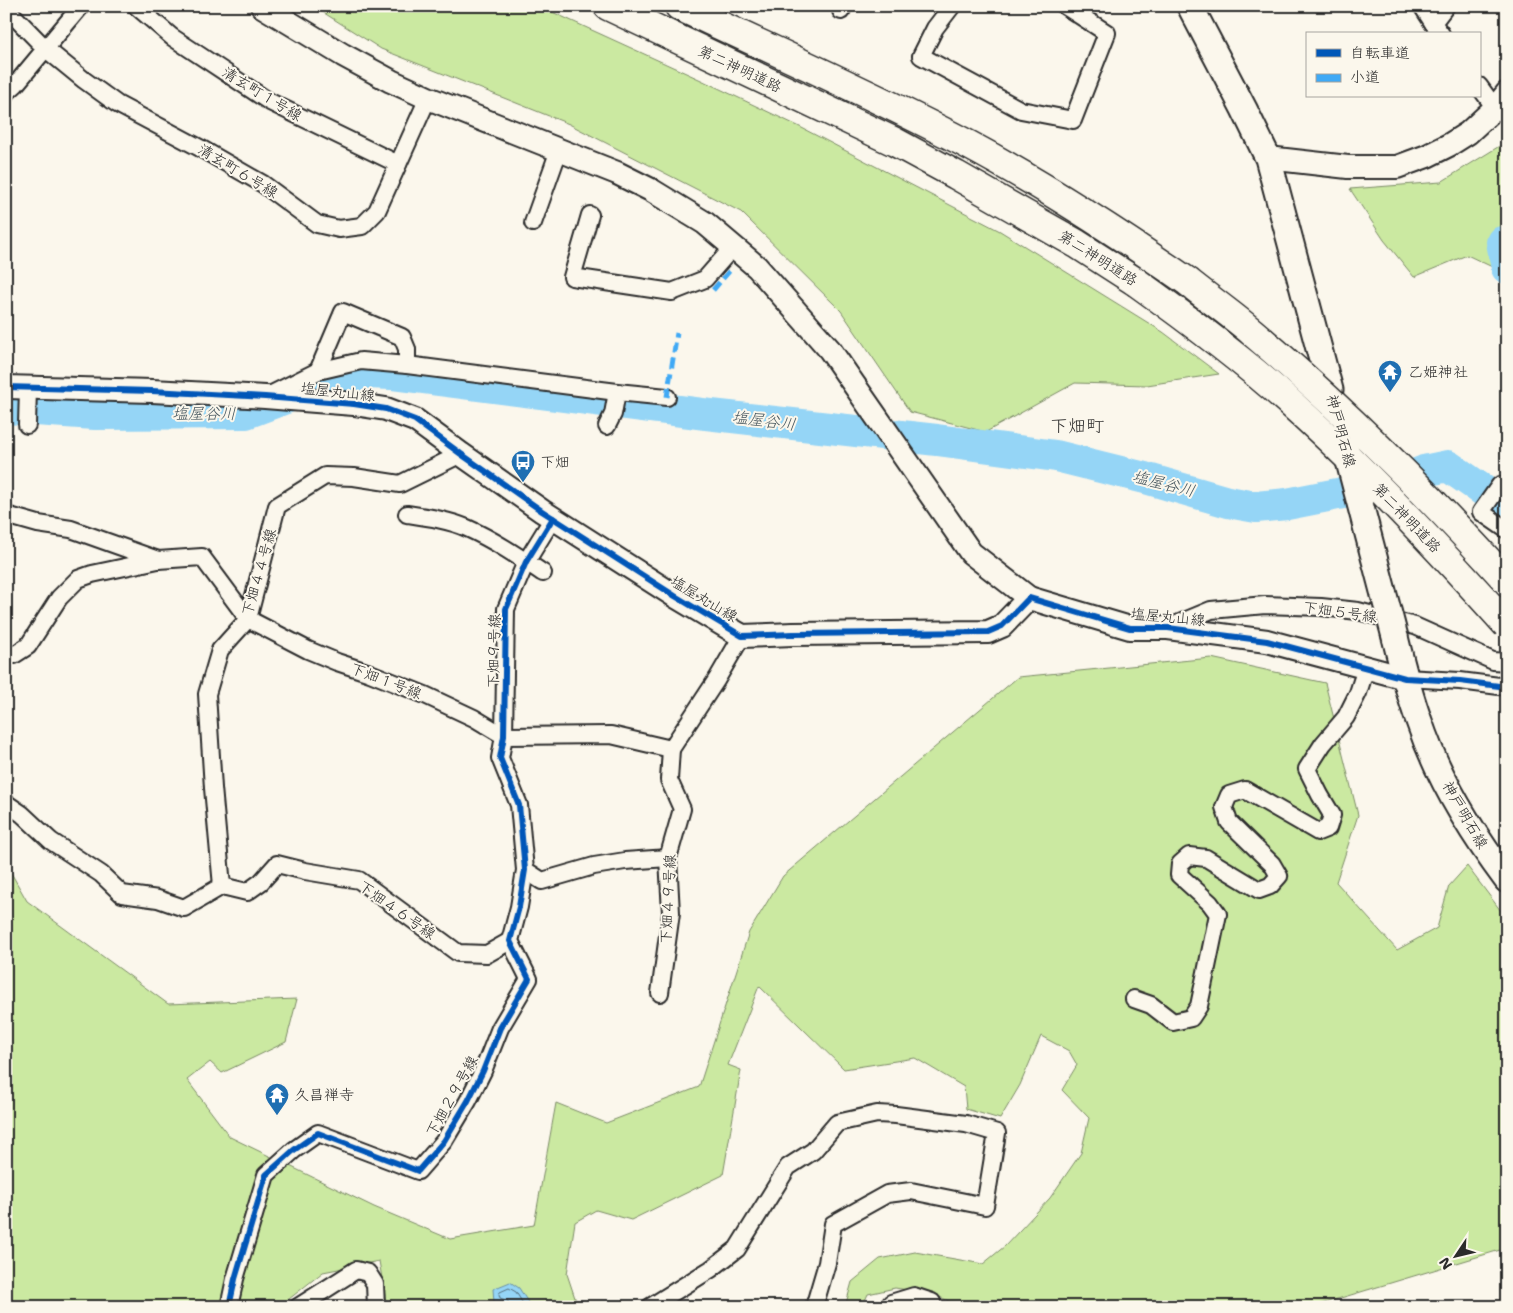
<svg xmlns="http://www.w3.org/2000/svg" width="1513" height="1313" font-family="'Shantell Sans','Klee One',sans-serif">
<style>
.green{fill:#cbe9a1;stroke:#7b8a66}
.water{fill:#95d5f6;stroke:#6b91a5}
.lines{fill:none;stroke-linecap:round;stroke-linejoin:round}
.shore{stroke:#556f7c;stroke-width:1}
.river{stroke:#95d5f6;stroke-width:32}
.street-casing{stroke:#2b2b2b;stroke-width:20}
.secondary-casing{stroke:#2b2b2b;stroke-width:26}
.primary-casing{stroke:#2b2b2b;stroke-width:29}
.highway-casing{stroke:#2b2b2b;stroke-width:31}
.street{stroke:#fbf7ec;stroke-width:16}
.secondary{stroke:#fbf7ec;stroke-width:22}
.primary{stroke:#fbf7ec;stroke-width:25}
.highway{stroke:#fbf7ec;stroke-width:28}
.primary-bridge-casing{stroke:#2b2b2b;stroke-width:29;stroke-linecap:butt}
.highway-bridge-casing{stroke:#2b2b2b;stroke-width:31;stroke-linecap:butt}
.primary-bridge{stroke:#fbf7ec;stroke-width:25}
.highway-bridge{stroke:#fbf7ec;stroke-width:28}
.quiet{stroke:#3fa9f5;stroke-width:5;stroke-dasharray:10 5;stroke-linecap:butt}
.cycleway-casing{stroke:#fbf7ec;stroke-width:9}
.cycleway{stroke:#0057b8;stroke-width:6}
.labels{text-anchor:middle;stroke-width:4;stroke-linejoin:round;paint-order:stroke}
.street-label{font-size:15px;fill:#2b2b2b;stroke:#fbf7ec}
.poi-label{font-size:15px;fill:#2b2b2b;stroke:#fbf7ec;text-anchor:start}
.water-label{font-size:16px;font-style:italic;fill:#46565e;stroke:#fbf7ec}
.quarter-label{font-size:18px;fill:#2b2b2b;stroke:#fbf7ec}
</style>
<rect width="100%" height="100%" fill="#fbf7ec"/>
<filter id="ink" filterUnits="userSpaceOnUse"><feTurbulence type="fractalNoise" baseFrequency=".02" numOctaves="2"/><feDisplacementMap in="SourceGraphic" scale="10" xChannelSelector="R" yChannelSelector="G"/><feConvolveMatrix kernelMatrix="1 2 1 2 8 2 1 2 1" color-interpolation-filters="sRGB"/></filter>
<g filter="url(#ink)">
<!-- green -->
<g class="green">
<polygon points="313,6 539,6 699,79 798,126 1000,231 1163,332 1219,374 1147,385 1075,383 986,432 910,412 841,311 741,212 569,124 381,49"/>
<polygon points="1506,142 1507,274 1467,255 1414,277 1384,240 1350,189 1441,182"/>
<polygon points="1211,658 1325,683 1358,815 1336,882 1397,950 1437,928 1449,886 1467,866 1507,919 1507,1255 1500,1250 1311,1307 962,1307 933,1294 895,1288 868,1294 862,1307 845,1307 852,1282 880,1259 915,1252 983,1264 1005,1246 1050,1198 1081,1153 1089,1118 1062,1090 1077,1065 1069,1051 1041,1036 1020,1085 1000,1119 966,1109 964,1087 915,1058 844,1069 759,986 728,1065 741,1070 723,1175 631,1220 596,1210 575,1222 567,1274 578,1307 387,1307 379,1261 323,1272 279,1307 6,1307 6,864 27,901 168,1004 297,999 286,1042 222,1073 210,1062 187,1080 230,1137 374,1207 450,1239 534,1225 556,1103 606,1123 699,1087 749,932 783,876 1018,677"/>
</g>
<!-- water -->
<polygon class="water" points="510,1282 519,1288 531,1307 505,1307 503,1304 494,1302 493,1289"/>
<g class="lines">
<!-- shore -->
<polyline class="shore" points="509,1307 508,1301 500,1298 499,1294 500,1292 509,1288 516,1292 525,1307"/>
<!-- river -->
<g class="river">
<polyline points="1502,242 1507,268"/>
<polyline points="6,408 95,414 246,413 336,379 368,373 391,374 704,414 937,440 1056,456 1145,478 1228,502 1256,507 1287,504 1358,490 1399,481 1424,471 1448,466 1507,507"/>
</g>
<defs>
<g id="street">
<polyline points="136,6 172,37 270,102 398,164"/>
<polyline points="952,6 935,28 921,56 1021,110 1073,120 1107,33 1065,6"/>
<polyline points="1422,6 1433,23"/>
<polyline points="6,8 46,49 84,80 117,104 200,148 263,184 317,224 339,229 362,226 377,211 428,98"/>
<polyline points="841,11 844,6"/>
<polyline points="1441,34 1433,23 1446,6"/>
<polyline points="1479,86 1495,108 1507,115"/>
<polyline points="6,93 16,84 81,6"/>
<polyline points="590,215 572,277 672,292 705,279 734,246"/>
<polyline points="533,223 559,150"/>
<polyline points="318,371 343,312 402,337 407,349 407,365"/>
<polyline points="266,397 318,371 361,361 407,365 617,392 667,397"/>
<polyline points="27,425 28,388"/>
<polyline points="607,426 613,414 617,392"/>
<polyline points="1500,485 1481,512 1507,530"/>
<path d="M407,514C427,517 449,520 467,528C494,540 519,557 543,573"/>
<polyline points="6,515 38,524 71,529 158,560 202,557 248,619 308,650 337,662 370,673 425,695 474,718 504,736 611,735 671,749 717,679 742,636"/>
<polyline points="1170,627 1211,610 1265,605 1321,607 1358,611 1415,626 1493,661 1507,662"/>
<polyline points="6,654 14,655 28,646 59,598 78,579 92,574 158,560"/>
<polyline points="1405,678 1460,681 1507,687"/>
<polyline points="6,803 22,814 51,841 101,874 122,894 158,899 184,908 222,886 247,892 261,882 277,864 305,871 359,880 458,953 487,954 510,941"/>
<polyline points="525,870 542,881 594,866 625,861 668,858"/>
<polyline points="222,886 213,788 207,694 220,650 248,619 277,506 325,476 354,477 400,484 461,454"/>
<polyline points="660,993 671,913 668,858 682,809 669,780 671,749"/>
<polyline points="1134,999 1151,1005 1173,1022 1191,1018 1199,1006 1218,914 1210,903 1179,875 1180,864 1189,856 1206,858 1259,890 1270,886 1279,876 1272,864 1229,822 1224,807 1229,795 1245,790 1318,832 1328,828 1332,815 1320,795 1307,769 1323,744 1346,717 1358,693 1366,668"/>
<polyline points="229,1307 235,1279 266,1175 294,1150 318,1133 418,1171 444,1141 468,1101 483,1071 500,1028 529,979 510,941 519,907 525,870 519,805 500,758 504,736 506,609 526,562 553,518"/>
<polyline points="298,1307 356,1270 368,1273 375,1284 376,1307"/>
<polyline points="650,1307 711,1269 737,1249 788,1167 813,1151 837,1123 877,1114 896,1115 966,1124 997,1133 985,1206 911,1191 887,1194 833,1224 827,1263 814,1307"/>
<polyline points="889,1307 891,1303 914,1296 932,1302"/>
</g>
<g id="secondary">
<polyline points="262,6 343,55 391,81 428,98 617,173 651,190 705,223 757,267 830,350 971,553 1029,598"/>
<polyline points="1268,158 1348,167 1397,167 1427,156 1449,145 1468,133 1495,108 1507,93"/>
<polyline points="6,387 152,391 265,397 354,404 386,409 415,420 461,454 542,511 675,596 742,636 793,634 988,632 1002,626 1029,598 1130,628 1168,628 1267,641 1405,678"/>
</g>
<g id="primary">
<polyline points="1190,6 1244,109 1268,158 1330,390"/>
<path d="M1395,637C1402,666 1409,694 1419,721C1438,778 1471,832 1507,880"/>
</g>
<g id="highway">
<polyline points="608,6 895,142 956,175 1077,244 1136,282"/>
<path d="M679,6C776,52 874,95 969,145C1044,185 1116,232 1187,281"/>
</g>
</defs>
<!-- street casing -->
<use href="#street" class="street-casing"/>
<!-- secondary casing -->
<use href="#secondary" class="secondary-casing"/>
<!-- primary casing -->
<use href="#primary" class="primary-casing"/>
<!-- highway casing -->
<use href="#highway" class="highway-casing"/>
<!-- street -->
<use href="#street" class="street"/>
<!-- secondary -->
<use href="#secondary" class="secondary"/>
<!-- primary -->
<use href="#primary" class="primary"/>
<!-- highway -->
<use href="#highway" class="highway"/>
<defs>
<polyline id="primary-bridge" points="1346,450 1395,637"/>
<g id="highway-bridge">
<path d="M1187,281C1208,298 1231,314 1252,332C1343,409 1427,493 1507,581"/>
<path d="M1136,282C1192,322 1247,363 1297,409C1372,477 1440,550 1507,625"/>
</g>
</defs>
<!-- primary-bridge casing -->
<use href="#primary-bridge" class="primary-bridge-casing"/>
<!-- highway-bridge casing -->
<use href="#highway-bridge" class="highway-bridge-casing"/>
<!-- primary-bridge -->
<use href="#primary-bridge" class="primary-bridge"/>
<!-- highway-bridge -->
<use href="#highway-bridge" class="highway-bridge"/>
<!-- quiet -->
<g class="quiet">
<polyline points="713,290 731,269"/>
<polyline points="667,397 677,333"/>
</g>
<defs>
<g id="cycleway">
<polyline points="6,387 152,391 265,397 354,404 386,409 415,420 461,454 542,511 675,596 742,636 793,634 988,632 1002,626 1029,598 1130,628 1168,628 1267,641 1405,678 1460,681 1507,687"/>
<polyline points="229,1307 235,1279 266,1175 294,1150 318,1133 418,1171 444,1141 468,1101 483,1071 500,1028 529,979 510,941 519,907 525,870 519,805 500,758 504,736 506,609 526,562 553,518"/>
</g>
</defs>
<!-- cycleway casing -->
<use href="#cycleway" class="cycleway-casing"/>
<!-- cycleway -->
<use href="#cycleway" class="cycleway"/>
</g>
</g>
<!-- icons -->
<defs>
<symbol id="temple-pin" viewBox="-11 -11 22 30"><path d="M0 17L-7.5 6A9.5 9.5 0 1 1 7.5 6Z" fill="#1f6fb2" stroke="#fbf7ec"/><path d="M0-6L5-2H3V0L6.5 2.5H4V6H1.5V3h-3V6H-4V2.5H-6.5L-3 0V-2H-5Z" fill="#fff"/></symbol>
<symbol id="bus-pin" viewBox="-11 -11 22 30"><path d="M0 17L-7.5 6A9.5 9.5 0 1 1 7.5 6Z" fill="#1f6fb2" stroke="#fbf7ec"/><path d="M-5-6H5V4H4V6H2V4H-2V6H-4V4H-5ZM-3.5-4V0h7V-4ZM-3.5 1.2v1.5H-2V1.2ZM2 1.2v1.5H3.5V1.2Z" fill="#fff"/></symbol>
</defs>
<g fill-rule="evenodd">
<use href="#temple-pin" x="1376" y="358" width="28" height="38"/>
<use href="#bus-pin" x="509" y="448" width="28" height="38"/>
<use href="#temple-pin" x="263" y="1081" width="28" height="38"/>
</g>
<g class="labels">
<!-- street labels -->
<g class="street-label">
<text transform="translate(740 69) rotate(25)" y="5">第二神明道路</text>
<text transform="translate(262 94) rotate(31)" y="5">清玄町１号線</text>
<text transform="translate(238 171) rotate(31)" y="5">清玄町６号線</text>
<text transform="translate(1098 258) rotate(32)" y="5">第二神明道路</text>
<text transform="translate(338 392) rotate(6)" y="5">塩屋丸山線</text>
<text transform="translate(1341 431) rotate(75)" y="5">神戸明石線</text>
<text transform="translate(1407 518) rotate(46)" y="5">第二神明道路</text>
<text transform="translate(259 572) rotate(-74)" y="5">下畑４４号線</text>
<text transform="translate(704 599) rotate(31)" y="5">塩屋丸山線</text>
<text transform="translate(1340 612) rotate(8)" y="5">下畑５号線</text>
<text transform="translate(1168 617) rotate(5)" y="5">塩屋丸山線</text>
<text transform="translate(494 651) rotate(-89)" y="5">下畑９号線</text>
<text transform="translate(386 681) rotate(21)" y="5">下畑１号線</text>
<text transform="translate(1465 815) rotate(60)" y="5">神戸明石線</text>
<text transform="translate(668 899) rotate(-87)" y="5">下畑４９号線</text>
<text transform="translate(397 910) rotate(35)" y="5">下畑４６号線</text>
<text transform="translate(452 1096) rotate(-61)" y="5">下畑２９号線</text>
</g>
<!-- poi labels -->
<g class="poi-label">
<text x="1408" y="377">乙姫神社</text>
<text x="540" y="467">下畑</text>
<text x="294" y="1100">久昌禅寺</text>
</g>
<!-- water labels -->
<g class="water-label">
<text x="204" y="419">塩屋谷川</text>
<text transform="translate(764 420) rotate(7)" y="6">塩屋谷川</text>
<text transform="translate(1164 483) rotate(14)" y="6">塩屋谷川</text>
</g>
<!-- quarter labels -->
<g class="quarter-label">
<text x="1077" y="432">下畑町</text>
</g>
</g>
<!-- margin -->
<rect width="1513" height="1313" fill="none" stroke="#fbf7ec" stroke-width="25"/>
<rect x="12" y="12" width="1488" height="1288" fill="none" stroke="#2b2b2b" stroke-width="2" filter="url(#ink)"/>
<!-- legend -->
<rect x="1306" y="32" width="175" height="65" fill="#fbf7ec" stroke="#a8a59f"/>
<rect x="1316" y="49" width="25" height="8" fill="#0057b8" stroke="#a8a59f"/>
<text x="1350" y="58" font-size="15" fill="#2b2b2b">自転車道</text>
<rect x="1316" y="74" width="25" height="8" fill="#3fa9f5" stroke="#a8a59f"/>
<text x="1350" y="82" font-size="15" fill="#2b2b2b">小道</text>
<!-- north arrow -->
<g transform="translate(1456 1256) rotate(235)" stroke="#fbf7ec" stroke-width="4" paint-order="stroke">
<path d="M0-4L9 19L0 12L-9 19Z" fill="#2b2b2b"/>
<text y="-8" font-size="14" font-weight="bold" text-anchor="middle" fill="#2b2b2b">N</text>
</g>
</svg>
